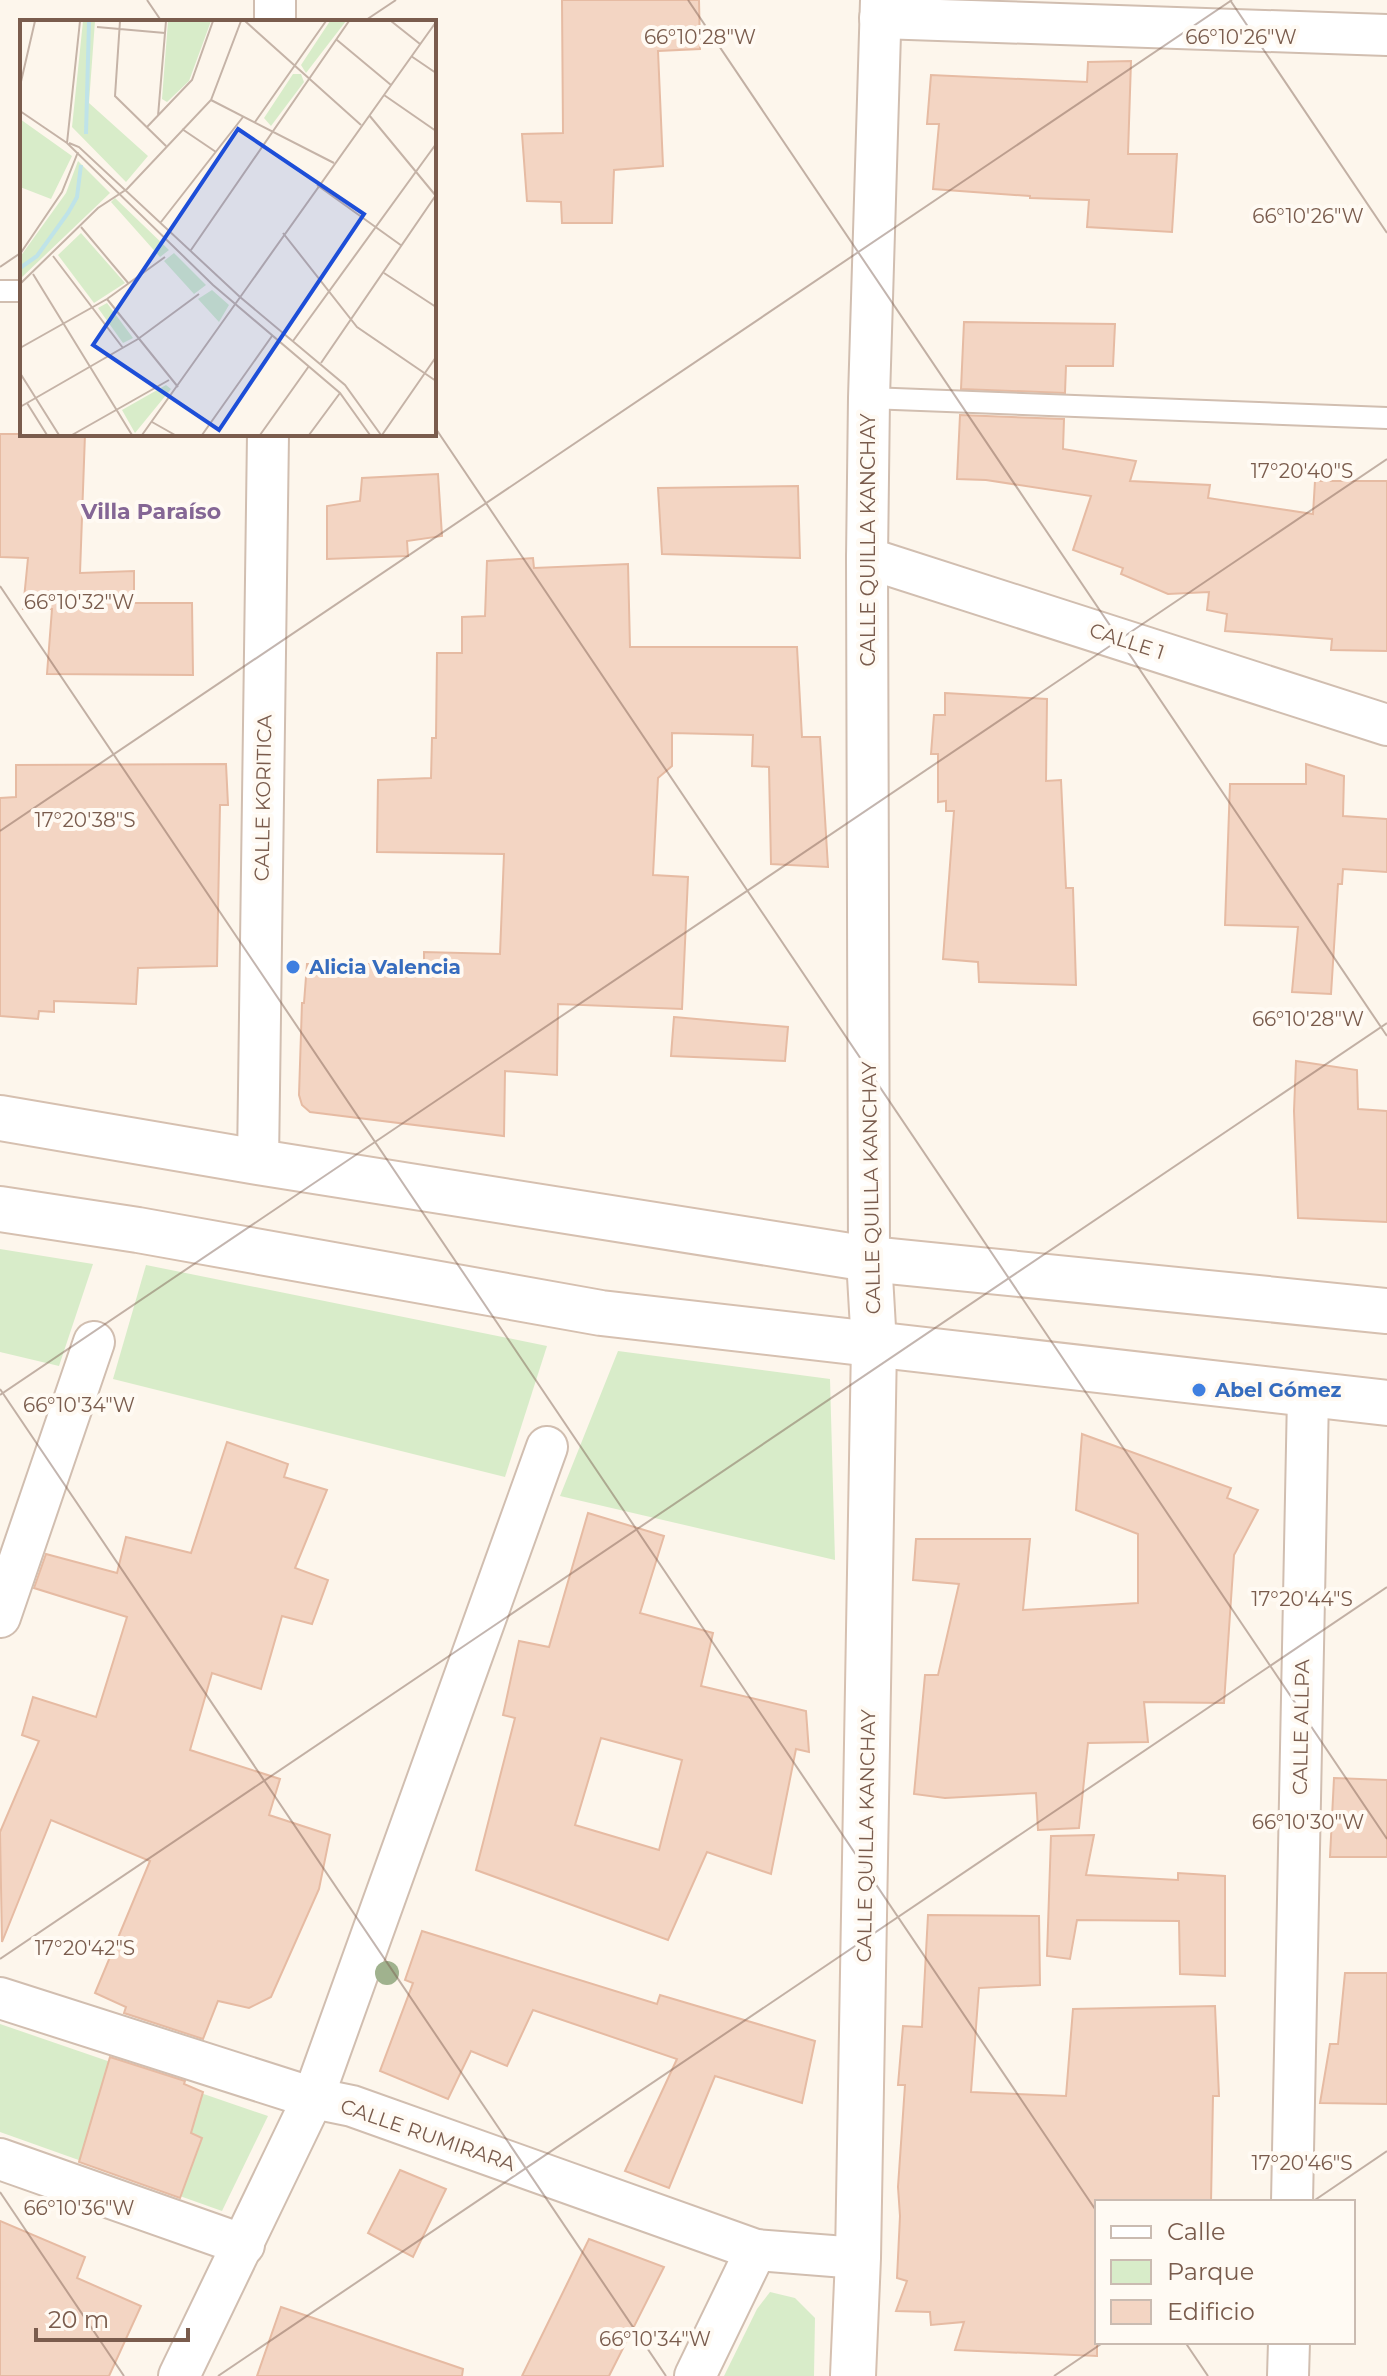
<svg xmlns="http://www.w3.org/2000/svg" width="1387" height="2376" font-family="Montserrat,sans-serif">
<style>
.green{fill:#d8ecc9}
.building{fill:#f3d5c3;stroke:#e6bba3;stroke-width:2;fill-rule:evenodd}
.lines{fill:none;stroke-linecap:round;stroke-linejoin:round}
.lane-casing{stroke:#d1beb0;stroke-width:24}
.street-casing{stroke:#d1beb0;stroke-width:44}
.secondary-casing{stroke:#d6c0b0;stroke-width:48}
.lane{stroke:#fff;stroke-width:20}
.street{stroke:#fff;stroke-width:40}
.secondary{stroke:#fff;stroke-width:44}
.tree{fill:#a0b28e}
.ticks{fill:none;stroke:#7a5c4d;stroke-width:2;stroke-opacity:0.45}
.shop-dot{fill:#3f7fe0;stroke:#fffaf3;stroke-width:3}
.labels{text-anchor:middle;stroke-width:8;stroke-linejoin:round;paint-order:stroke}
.street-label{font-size:20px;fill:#7a5c4d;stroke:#fffaf3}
.shop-label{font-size:20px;font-weight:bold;fill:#366cbe;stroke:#fffaf3;text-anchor:start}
.neighbourhood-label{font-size:22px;font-weight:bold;fill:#846695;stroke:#fffaf3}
.inset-river{fill:none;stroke:#bfe3e8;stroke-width:4}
.inset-road{fill:none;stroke:#c5b3a7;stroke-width:2}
.view{fill:#1d4ed8;fill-opacity:0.15;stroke:#1d4ed8;stroke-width:4}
.inset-edge{fill:none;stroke:#7a5c4d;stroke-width:4}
.ticks-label{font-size:20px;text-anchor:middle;fill:#7a5c4d;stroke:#fffaf3;stroke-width:8;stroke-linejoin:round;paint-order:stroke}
</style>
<rect width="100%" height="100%" fill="#fdf6ec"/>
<!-- green -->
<g class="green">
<polygon points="0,1249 93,1264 59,1366 0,1352"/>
<polygon points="146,1265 547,1346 505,1477 113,1379"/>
<polygon points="618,1351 830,1379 835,1560 560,1496"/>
<polygon points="0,2024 268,2116 222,2211 0,2132"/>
<polygon points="770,2292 795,2298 815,2318 814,2376 724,2376 757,2309"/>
</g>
<!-- building -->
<g class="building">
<polygon points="562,0 699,0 700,49 658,51 663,166 614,170 612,223 562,223 561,202 527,201 522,134 563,133"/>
<polygon points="1131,61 1128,154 1177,154 1172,232 1087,227 1089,200 1030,198 1030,196 933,189 939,124 927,124 931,75 1087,82 1088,62"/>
<polygon points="964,322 1115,324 1113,366 1066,366 1065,393 961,389"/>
<polygon points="960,415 1064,419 1063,449 1136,461 1130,481 1210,485 1208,498 1313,514 1315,481 1387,481 1387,651 1331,650 1332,639 1225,631 1227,614 1207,610 1209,592 1168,594 1121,574 1123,568 1073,550 1091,496 986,480 957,479"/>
<polygon points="0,434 85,434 80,573 134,571 134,603 192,603 193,675 47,674 52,609 23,609 28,558 0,557"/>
<polygon points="438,474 442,536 407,541 408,556 327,559 327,506 360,501 362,478"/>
<polygon points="798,486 800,558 662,554 658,488"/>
<polygon points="533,558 534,568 628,564 630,647 797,647 802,737 820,737 828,867 771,864 769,767 752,766 753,735 672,733 672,766 658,778 653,875 688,877 682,1009 558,1004 557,1075 505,1071 504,1136 310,1112 302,1105 299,1095 302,1003 304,1003 307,964 424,964 424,952 500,954 504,854 377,852 378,780 431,778 432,738 436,738 437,653 462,653 462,617 485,616 487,561"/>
<polygon points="945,693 1047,699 1046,781 1061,780 1066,888 1073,888 1076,985 979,982 978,962 943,959 954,811 946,811 946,801 938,802 938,754 931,754 934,715 945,715"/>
<polygon points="226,764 228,805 220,805 217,966 138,968 136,1004 54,1001 54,1012 39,1011 38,1019 0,1016 0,798 16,797 16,765"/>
<polygon points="1306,764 1344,776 1343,816 1387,819 1387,872 1343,869 1342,884 1338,884 1331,994 1292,992 1298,927 1225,925 1230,784 1306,784"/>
<polygon points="674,1017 788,1027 785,1061 671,1056"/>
<polygon points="1296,1061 1357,1070 1358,1109 1387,1111 1387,1222 1298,1218 1294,1111"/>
<polygon points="1082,1434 1231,1488 1227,1498 1258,1510 1234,1555 1224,1703 1144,1702 1148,1742 1088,1743 1079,1828 1038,1830 1036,1793 945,1798 914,1794 925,1675 938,1675 959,1584 913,1580 916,1539 1030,1539 1023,1610 1138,1603 1138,1534 1076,1510"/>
<polygon points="227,1442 288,1464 284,1477 327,1490 295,1568 328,1580 312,1624 282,1616 261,1689 212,1673 190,1750 280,1779 269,1815 330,1835 319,1889 271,1997 249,2008 218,2001 203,2039 124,2013 126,2007 95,1993 150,1861 51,1820 2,1942 0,1832 39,1741 22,1735 33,1697 96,1717 127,1617 34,1588 46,1554 117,1573 126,1537 191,1553"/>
<path d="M588,1513L664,1536L640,1613L713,1633L701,1686L806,1711L809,1752L796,1749L771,1874L707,1852L668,1940L476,1870L515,1718L503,1715L519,1641L549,1647ZM601,1738L682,1760L659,1850L575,1825Z"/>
<polygon points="1334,1778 1387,1780 1387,1857 1330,1857"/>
<polygon points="1094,1835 1086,1875 1178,1880 1178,1873 1225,1876 1225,1976 1180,1974 1179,1921 1077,1920 1070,1959 1047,1956 1051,1836"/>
<polygon points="928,1915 1039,1916 1040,1985 979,1988 971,2092 1066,2096 1073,2009 1215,2006 1219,2096 1213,2096 1211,2202 1097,2202 1097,2356 955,2350 964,2322 931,2325 930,2312 896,2311 907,2281 897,2278 900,2216 898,2187 905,2085 898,2085 903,2026 922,2027"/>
<polygon points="422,1931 657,2004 660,1995 815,2041 802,2103 715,2076 669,2188 625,2171 677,2059 533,2010 507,2066 471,2051 448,2099 380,2071 413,1983 405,1980"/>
<polygon points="1345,1973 1387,1973 1387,2104 1320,2103 1330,2044 1338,2044"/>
<polygon points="110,2057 185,2081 184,2084 203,2092 191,2133 202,2138 180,2198 79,2162"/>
<polygon points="400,2170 446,2189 413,2257 368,2233"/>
<polygon points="0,2221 85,2257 77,2278 141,2306 109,2376 0,2376"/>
<polygon points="589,2239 664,2267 609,2376 522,2376"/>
<polygon points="281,2307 463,2369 462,2376 257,2376"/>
</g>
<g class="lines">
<defs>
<g id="lane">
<polyline points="0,291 22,291"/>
<polyline points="869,398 1387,418"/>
</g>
<g id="street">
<polyline points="880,18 1387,35"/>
<polyline points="275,22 275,0"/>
<polyline points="867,558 1387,725"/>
<polyline points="258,1162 268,434"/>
<polyline points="869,1259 867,558 869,398 881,0"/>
<polyline points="0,1617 94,1342"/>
<polyline points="0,1998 313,2098 352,2106 756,2250 858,2258"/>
<polyline points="0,2159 244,2245"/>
<polyline points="1292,2202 1308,1396"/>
<polyline points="179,2376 313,2098 547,1447"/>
<polyline points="695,2376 756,2250"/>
<polyline points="1288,2376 1289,2342"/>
</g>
<g id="secondary">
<polyline points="0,1118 258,1162 869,1259 1387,1311"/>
<polyline points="0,1209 138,1230 601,1313 1387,1403"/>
<polyline points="853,2376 858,2258 874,1345 869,1259"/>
</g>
</defs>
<!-- lane casing -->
<use href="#lane" class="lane-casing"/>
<!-- street casing -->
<use href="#street" class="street-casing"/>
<!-- secondary casing -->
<use href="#secondary" class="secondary-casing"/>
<!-- lane -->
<use href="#lane" class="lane"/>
<!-- street -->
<use href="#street" class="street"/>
<!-- secondary -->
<use href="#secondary" class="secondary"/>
</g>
<!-- trees -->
<circle class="tree" cx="387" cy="1973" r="12"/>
<!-- ticks -->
<path class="ticks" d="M147,0L162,22M688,0L1387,1036M1230,0L1387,233M363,22L396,0M0,267L22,252M434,426L1387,1839M0,586L1097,2212M0,831L1232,0M0,1389L666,2376M0,1395L1387,459M0,1959L1387,1023M0,2192L124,2376M1312,2202L1387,2151M1185,2342L1208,2376M218,2376L1387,1587M1054,2376L1104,2342"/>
<!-- markers -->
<g class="shop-dot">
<circle cx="293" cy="967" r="8"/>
<circle cx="1199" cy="1390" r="8"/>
</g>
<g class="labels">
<!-- street labels -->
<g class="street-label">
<text transform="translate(868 540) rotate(-90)" y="7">CALLE QUILLA KANCHAY</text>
<text transform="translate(1127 641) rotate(18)" y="7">CALLE 1</text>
<text transform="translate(263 798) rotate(-89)" y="7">CALLE KORITICA</text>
<text transform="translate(871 1188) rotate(-91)" y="7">CALLE QUILLA KANCHAY</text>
<text transform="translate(1301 1727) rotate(-89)" y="7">CALLE ALLPA</text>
<text transform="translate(866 1836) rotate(-89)" y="7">CALLE QUILLA KANCHAY</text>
<text transform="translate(428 2135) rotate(19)" y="7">CALLE RUMIRARA</text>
</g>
<!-- shop labels -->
<g class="shop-label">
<text x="309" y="974">Alicia Valencia</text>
<text x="1215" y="1397">Abel Gómez</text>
</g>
<!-- neighbourhood labels -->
<g class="neighbourhood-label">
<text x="151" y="519">Villa Paraíso</text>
</g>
</g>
<!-- overview -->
<g transform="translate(20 20)">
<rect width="416" height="416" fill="#fdf6ec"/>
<path d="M63,1H75L69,83L128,136L106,162L52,107ZM148,1H191L169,61L147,82L142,79ZM310,1H326L286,53L281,45ZM273,54H281L284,62L251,106L244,98ZM0,99L52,136L31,179L0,167ZM58,141L90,173L0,259V237L46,173ZM95,178L149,230L140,237L91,182ZM61,213L105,263L74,283L38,235ZM154,233L186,265L174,274L144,241ZM192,270L209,285L199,302L178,279ZM87,283L113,318L103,323L78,288ZM146,365L151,369L115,413L102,390Z" fill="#d8ecc9"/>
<path class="inset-river" d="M66,114L69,1M0,248L17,236L48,193L57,177L61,145"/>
<path class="inset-road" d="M100,1L95,76L146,126M225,1L341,105M371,1L400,24M77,7L145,13M317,20L371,65M391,36L416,53M0,66L15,1M364,75L416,111M191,80L314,143M0,91L47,123L193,265L320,373L350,415M349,95L416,176M138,96L146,1M235,102L306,1M127,107L172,60L193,1M162,109L196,132M47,123L60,1M49,123L59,127L220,277L325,365L361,415M297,165L382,226M141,202L223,97M61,207L109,264M263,213L337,307L416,361M171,230L329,1M0,234L42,172L58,132M33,236L103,328M364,253L416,287M13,254L112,415M0,264L78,188L107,169L191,80L221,1M87,279L158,367M273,321L416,124M0,328L87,279L145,237M301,343L416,175M0,353L39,415M7,383L27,415M0,387L118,319L179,274M132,402L155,415M52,415L149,360M122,415L416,2M182,415L252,316M240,415L289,346M289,415L320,373M362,415L416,337"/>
<path class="view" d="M218,109L344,194L199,410L73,325Z"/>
<rect width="416" height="416" class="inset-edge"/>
</g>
<g class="ticks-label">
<text x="700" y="44">66°10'28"W</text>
<text x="1241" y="44">66°10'26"W</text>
<text x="1308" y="223">66°10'26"W</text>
<text x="1302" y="478">17°20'40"S</text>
<text x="79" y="609">66°10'32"W</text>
<text x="85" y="827">17°20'38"S</text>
<text x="1308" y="1026">66°10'28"W</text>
<text x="79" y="1412">66°10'34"W</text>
<text x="1302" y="1606">17°20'44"S</text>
<text x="1308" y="1829">66°10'30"W</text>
<text x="85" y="1955">17°20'42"S</text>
<text x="1302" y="2170">17°20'46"S</text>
<text x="79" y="2215">66°10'36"W</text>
<text x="655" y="2346">66°10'34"W</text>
</g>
<!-- legend -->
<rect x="1095" y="2200" width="260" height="144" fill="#fffaf3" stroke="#cabbb1" stroke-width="2"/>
<rect x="1111" y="2226" width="40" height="12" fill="#ffffff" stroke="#cabbb1" stroke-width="2"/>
<text x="1167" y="2240" font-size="24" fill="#7a5c4d">Calle</text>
<rect x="1111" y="2260" width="40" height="24" fill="#d8ecc9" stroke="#cabbb1" stroke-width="2"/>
<text x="1167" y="2280" font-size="24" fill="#7a5c4d">Parque</text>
<rect x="1111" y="2300" width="40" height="24" fill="#f3d5c3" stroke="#cabbb1" stroke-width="2"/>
<text x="1167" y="2320" font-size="24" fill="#7a5c4d">Edificio</text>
<!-- scale -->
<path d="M36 2328v12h152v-12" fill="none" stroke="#7a5c4d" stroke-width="4"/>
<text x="48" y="2328" font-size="24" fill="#7a5c4d" stroke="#fffaf3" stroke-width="6" paint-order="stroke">20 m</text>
</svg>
